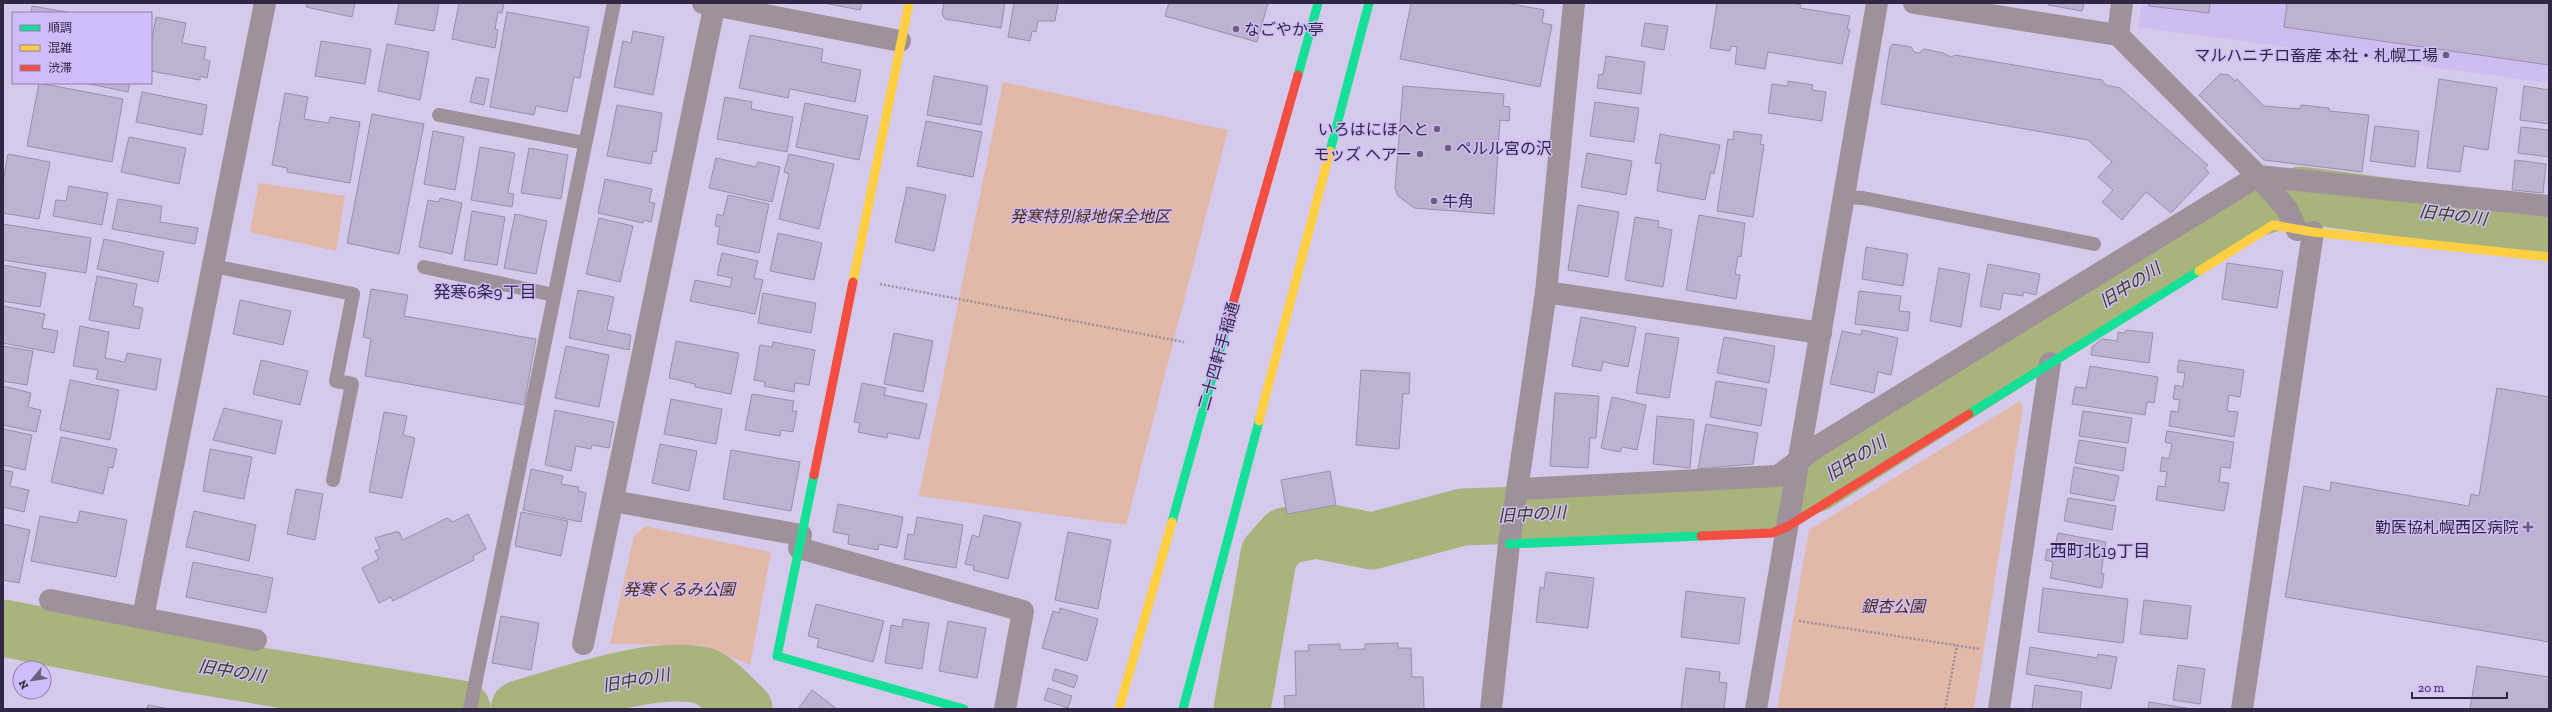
<svg xmlns="http://www.w3.org/2000/svg" width="2552" height="712" font-family="'Zilla Slab','Noto Sans JP',serif">
<style>
.built{fill:#cebdf0}
.green{fill:#e2b8a9}
.lines{fill:none;stroke-linecap:round;stroke-linejoin:round}
.river{stroke:#a9b47c;stroke-width:57}
.building{fill:#bdb3d0;stroke:#9a90ab}
.path{stroke:#9a8f9d;stroke-width:2.5;stroke-dasharray:2 2;stroke-linecap:butt}
.lane{stroke:#9e9199;stroke-width:14}
.street{stroke:#9e9199;stroke-width:22}
.fast{stroke:#16e098;stroke-width:9}
.slow{stroke:#ffcf43;stroke-width:9}
.jam{stroke:#f24e42;stroke-width:9}
.poi-dot{fill:#6a607e;stroke:#d0bcf9;stroke-width:1.5}
.labels{text-anchor:middle;stroke-width:3;stroke-linejoin:round;paint-order:stroke}
.poi-label{font-size:16px;fill:#312744;stroke:#d0bcf9;text-anchor:end}
.park-label{font-size:16px;font-style:italic;fill:#4c2d12;stroke:#d0bcf9}
.street-label{font-size:16px;fill:#312744;stroke:#d0bcf9}
.water-label{font-size:17px;font-style:italic;fill:#384119;stroke:#d0bcf9}
.neighbourhood-label{font-size:17px;fill:#312744;stroke:#d0bcf9}
</style>
<rect width="100%" height="100%" fill="#d5caeb"/>
<!-- built -->
<polygon class="built" points="2142,3 2549,3 2549,83 2138,27"/>
<!-- green -->
<g class="green">
<polygon points="1003,82 1228,130 1126,525 919,496"/>
<polygon points="259,183 345,196 336,251 250,232"/>
<polygon points="2020,401 2023,407 1974,709 1777,709 1809,530"/>
<polygon points="645,526 771,552 750,665 701,645 610,644 634,536"/>
</g>
<g class="lines">
<!-- river -->
<g class="river">
<polyline points="3,628 188,664 462,709"/>
<path d="M519,709C568,695 656,663 704,676C714,678 735,701 744,709"/>
<polyline points="1242,709 1269,554 1285,536 1316,530 1372,541 1463,517 1546,514 1654,505 1754,505 1817,483 2246,211 2301,195 2549,228"/>
</g>
</g>
<!-- building -->
<g class="building">
<polygon points="307,3 355,3 352,17 306,7"/>
<polygon points="399,3 439,3 434,31 395,24"/>
<polygon points="459,3 504,3 502,13 498,12 495,29 498,30 495,48 452,39"/>
<polygon points="824,3 862,3 860,10"/>
<polygon points="944,3 1005,3 1001,28 945,19 942,14"/>
<polygon points="1014,3 1058,3 1055,21 1038,21 1036,32 1032,31 1030,41 1008,37"/>
<polygon points="1169,3 1268,3 1257,42 1165,16"/>
<polygon points="1411,3 1506,3 1544,10 1542,23 1552,25 1540,87 1400,59"/>
<polygon points="1717,3 1791,3 1801,5 1800,8 1850,16 1847,29 1850,29 1842,64 1768,52 1765,69 1735,64 1737,47 1731,46 1730,51 1710,48"/>
<polygon points="2049,3 2084,3 2082,11 2048,5"/>
<polygon points="2149,3 2210,3 2209,13 2149,6"/>
<polygon points="2287,3 2549,3 2549,65 2284,27"/>
<polygon points="32,6 72,13 31,13"/>
<polygon points="507,12 589,27 580,78 574,77 567,112 536,106 534,115 490,107"/>
<polygon points="156,17 186,23 182,43 206,47 204,59 210,61 207,78 200,76 200,80 151,71 151,44"/>
<polygon points="1645,23 1668,26 1664,50 1641,46"/>
<polygon points="633,31 664,37 653,95 614,87 623,41 631,43"/>
<polygon points="750,35 823,49 821,62 861,70 855,102 790,89 788,98 739,88"/>
<polygon points="321,41 371,49 365,84 315,76"/>
<polygon points="387,44 429,52 420,100 378,91"/>
<polygon points="1893,44 1911,47 1914,52 1919,53 1924,49 1943,53 1951,57 1955,55 2102,80 2106,85 2120,88 2208,165 2205,168 2209,173 2171,213 2146,192 2122,220 2102,202 2113,190 2098,177 2112,162 2088,140 1881,104 1890,47"/>
<polygon points="1606,56 1645,62 1641,94 1597,88 1599,74 1603,75"/>
<polygon points="2220,74 2229,75 2235,81 2237,79 2264,106 2300,109 2301,105 2329,108 2329,111 2369,115 2362,172 2264,160 2199,95"/>
<polygon points="934,76 988,86 981,125 927,115"/>
<polygon points="476,77 489,79 484,105 470,102"/>
<polygon points="2439,79 2497,88 2488,150 2464,146 2460,172 2427,168"/>
<polygon points="1788,81 1813,85 1812,90 1826,92 1822,121 1768,113 1772,84 1788,86"/>
<polygon points="39,83 123,99 112,162 27,146"/>
<polygon points="85,83 130,83 128,92"/>
<polygon points="1403,86 1504,94 1503,106 1510,107 1509,121 1500,120 1494,214 1414,208 1398,196 1395,188"/>
<polygon points="2524,86 2549,90 2549,124 2520,120"/>
<polygon points="142,92 207,105 202,135 136,122"/>
<polygon points="285,93 308,97 304,119 329,123 330,117 360,122 350,183 287,172 287,168 272,165"/>
<polygon points="725,97 752,102 751,109 793,117 787,152 717,139"/>
<polygon points="1595,102 1639,108 1634,142 1590,136"/>
<polygon points="805,103 868,116 859,160 796,147"/>
<polygon points="617,105 662,113 656,152 653,151 651,164 607,156"/>
<polygon points="372,114 424,124 399,254 347,243"/>
<polygon points="926,121 982,132 973,177 917,166"/>
<polygon points="2375,126 2419,131 2415,167 2370,161"/>
<polygon points="2521,127 2549,130 2549,157 2518,153"/>
<polygon points="433,131 464,137 455,190 424,184"/>
<polygon points="1734,131 1762,135 1760,144 1764,145 1753,217 1717,211 1728,139 1733,140"/>
<polygon points="1660,134 1720,145 1714,174 1711,172 1705,200 1657,191 1661,164 1655,163"/>
<polygon points="129,137 186,148 179,184 121,172"/>
<polygon points="480,147 515,153 508,193 514,194 512,207 471,200"/>
<polygon points="529,148 568,155 561,199 521,193"/>
<polygon points="1587,153 1632,161 1626,195 1581,187"/>
<polygon points="8,154 50,162 39,219 3,213 3,182"/>
<polygon points="789,154 834,164 819,229 779,219 789,174 784,172"/>
<polygon points="716,158 756,167 758,162 780,167 772,202 709,188"/>
<polygon points="2515,160 2546,164 2543,193 2512,190"/>
<polygon points="605,179 652,189 649,202 655,203 651,222 644,220 643,223 598,213"/>
<polygon points="69,186 108,193 102,225 53,216 56,200 66,201"/>
<polygon points="907,187 946,195 934,251 895,242"/>
<polygon points="728,195 769,204 759,253 717,244 720,227 715,226 717,214 723,216"/>
<polygon points="440,198 462,203 452,254 419,247 428,200 439,202"/>
<polygon points="118,199 162,206 160,222 198,228 195,244 112,229"/>
<polygon points="1578,205 1619,212 1608,277 1568,270"/>
<polygon points="472,211 505,217 497,265 464,260"/>
<polygon points="515,214 547,221 536,274 504,268"/>
<polygon points="1699,215 1745,223 1741,257 1738,256 1735,274 1740,275 1736,299 1686,290"/>
<polygon points="1635,217 1659,221 1658,227 1672,230 1663,287 1625,280"/>
<polygon points="599,218 633,226 620,282 586,274"/>
<polygon points="3,224 91,238 86,273 3,260"/>
<polygon points="778,233 822,243 814,280 770,271"/>
<polygon points="104,239 164,252 158,282 97,269"/>
<polygon points="1866,247 1908,254 1903,286 1862,279"/>
<polygon points="722,253 758,261 754,278 763,280 755,314 690,301 695,280 730,287 732,278 717,275"/>
<polygon points="2227,263 2283,271 2277,308 2222,299"/>
<polygon points="1988,264 2040,274 2036,295 2023,292 2023,296 2003,293 2000,310 1980,306"/>
<polygon points="3,265 46,273 40,307 3,301"/>
<polygon points="1939,268 1970,274 1961,327 1930,321"/>
<polygon points="97,276 137,284 133,306 143,308 139,329 89,320"/>
<polygon points="371,289 408,295 404,316 536,339 524,405 365,376 371,339 363,337"/>
<polygon points="578,290 614,297 607,330 631,335 629,350 569,338"/>
<polygon points="1859,291 1901,296 1899,311 1910,312 1908,331 1855,324"/>
<polygon points="763,293 816,303 811,333 758,323"/>
<polygon points="240,300 291,311 283,345 233,334"/>
<polygon points="3,306 45,314 42,328 58,331 54,353 3,343"/>
<polygon points="1581,317 1636,327 1628,367 1603,362 1601,371 1572,366"/>
<polygon points="80,326 109,332 105,358 125,362 127,353 161,359 156,390 96,379 98,370 73,366"/>
<polygon points="1862,330 1898,338 1891,375 1878,372 1874,393 1830,384 1842,331 1861,335"/>
<polygon points="2127,330 2153,333 2149,363 2091,355 2092,347 2102,339 2117,341 2118,332 2123,333"/>
<polygon points="894,333 933,341 923,392 884,384"/>
<polygon points="1646,333 1679,338 1669,398 1636,393"/>
<polygon points="1724,337 1775,346 1769,383 1717,373"/>
<polygon points="676,341 739,353 731,394 695,387 695,384 669,378"/>
<polygon points="773,342 815,350 809,385 795,383 794,392 764,386 765,382 754,380 760,345 772,347"/>
<polygon points="3,346 33,351 27,385 3,381"/>
<polygon points="566,346 609,355 599,407 555,398"/>
<polygon points="261,360 308,371 300,405 253,394"/>
<polygon points="2179,360 2244,370 2240,397 2229,395 2227,411 2238,412 2234,437 2169,426 2171,411 2178,412 2180,400 2173,399 2175,385 2183,387 2185,373 2177,372"/>
<polygon points="2090,366 2158,377 2154,403 2147,402 2145,415 2072,404 2075,387 2086,388"/>
<polygon points="1361,370 1410,373 1409,394 1403,394 1399,449 1356,445"/>
<polygon points="70,380 119,390 110,440 60,430"/>
<polygon points="1716,381 1767,389 1761,426 1710,417"/>
<polygon points="862,383 886,388 884,395 927,404 919,439 888,433 887,438 858,432 860,423 854,422"/>
<polygon points="3,386 31,393 28,407 41,410 36,432 3,425"/>
<polygon points="2497,388 2549,397 2549,642 2285,597 2304,486 2330,491 2331,482 2469,506 2471,494 2479,496"/>
<polygon points="1555,393 1599,396 1596,438 1590,438 1588,468 1550,466"/>
<polygon points="752,394 794,401 792,411 797,411 793,432 781,430 780,436 745,430"/>
<polygon points="1612,397 1646,405 1637,450 1622,447 1620,452 1601,448"/>
<polygon points="671,399 722,409 716,444 664,434"/>
<polygon points="224,408 282,421 275,454 213,440"/>
<polygon points="555,410 614,422 609,448 592,445 591,449 576,446 571,471 545,465"/>
<polygon points="2083,411 2132,418 2128,443 2079,436"/>
<polygon points="384,412 407,416 403,435 415,438 402,498 369,492"/>
<polygon points="1657,416 1694,420 1690,468 1653,464"/>
<polygon points="1706,424 1758,433 1753,464 1698,469"/>
<polygon points="3,429 32,435 25,470 3,465"/>
<polygon points="2167,431 2234,442 2230,468 2221,467 2219,482 2229,483 2224,511 2156,500 2158,486 2165,487 2167,472 2160,471 2162,457 2169,459 2172,444 2165,442"/>
<polygon points="61,437 117,449 113,468 109,467 103,494 51,482"/>
<polygon points="2079,440 2126,448 2123,471 2075,463"/>
<polygon points="660,444 697,451 689,491 652,483"/>
<polygon points="210,449 252,457 244,499 203,491"/>
<polygon points="731,450 800,462 791,511 723,499"/>
<polygon points="2074,467 2119,476 2114,501 2070,493"/>
<polygon points="531,469 563,476 561,484 579,487 578,491 586,493 581,522 523,510"/>
<polygon points="3,470 13,472 10,486 29,490 24,512 3,507"/>
<polygon points="1330,471 1336,505 1287,514 1281,480"/>
<polygon points="296,489 323,494 315,540 287,534"/>
<polygon points="2068,498 2116,506 2112,530 2064,521"/>
<polygon points="838,504 903,517 897,548 879,544 878,550 848,544 849,535 833,532"/>
<polygon points="80,511 127,520 116,577 31,561 40,516 77,523"/>
<polygon points="194,511 256,525 249,561 186,547"/>
<polygon points="521,512 568,521 561,556 515,546"/>
<polygon points="468,514 486,549 473,556 474,560 393,601 391,597 379,603 362,568 379,559 375,551 380,549 375,538 395,532 399,532 403,540 447,518 453,522"/>
<polygon points="984,515 1021,523 1008,579 973,570 974,566 965,564 972,535 979,537"/>
<polygon points="917,517 963,525 956,568 904,559 908,534 914,535"/>
<polygon points="3,524 30,530 19,583 3,580"/>
<polygon points="1068,532 1111,540 1098,609 1055,600"/>
<polygon points="2058,533 2106,542 2101,573 2104,574 2102,588 2050,578 2053,562 2045,560 2047,549 2054,550"/>
<polygon points="193,562 273,578 266,613 186,597"/>
<polygon points="1546,572 1594,578 1588,628 1536,622 1540,587 1544,588"/>
<polygon points="2043,588 2128,599 2123,643 2038,632"/>
<polygon points="1686,591 1745,598 1739,644 1681,637"/>
<polygon points="2144,600 2191,606 2187,639 2140,634"/>
<polygon points="816,604 884,621 873,662 817,647 819,639 808,636"/>
<polygon points="1060,608 1098,619 1087,661 1042,648 1053,611 1059,613"/>
<polygon points="501,616 539,623 531,670 492,663"/>
<polygon points="903,619 929,623 922,669 885,663 891,625 902,627"/>
<polygon points="948,621 986,628 977,678 939,671"/>
<polygon points="1398,643 1398,648 1411,648 1412,677 1423,677 1424,709 1285,709 1284,696 1296,695 1295,651 1309,651 1308,645 1340,644 1340,650 1365,649 1365,644"/>
<polygon points="2030,647 2097,658 2098,654 2117,657 2111,689 2026,674"/>
<polygon points="2178,665 2205,669 2200,704 2173,700"/>
<polygon points="2477,666 2549,677 2549,709 2470,709"/>
<polygon points="1686,668 1720,672 1719,682 1727,683 1724,709 1681,709"/>
<polygon points="1055,669 1078,676 1074,688 1052,680"/>
<polygon points="2035,685 2082,692 2080,709 2032,709"/>
<polygon points="1048,688 1072,696 1068,708 1044,700"/>
<polygon points="812,690 837,709 798,709"/>
<polygon points="2149,702 2192,709 2148,709"/>
<polygon points="148,705 170,709 147,709"/>
</g>
<g class="lines">
<!-- path -->
<g class="path">
<polyline points="880,284 1184,342"/>
<polyline points="1799,621 1980,649"/>
<polyline points="1945,709 1957,645"/>
</g>
<!-- lane -->
<g class="lane">
<polyline points="439,115 585,143"/>
<polyline points="1843,197 1863,198 2094,244"/>
<polyline points="213,266 353,294 336,381 352,384 333,480"/>
<polyline points="424,267 554,295"/>
<polyline points="470,709 614,3"/>
</g>
<!-- street -->
<g class="street">
<polyline points="703,3 900,41"/>
<polyline points="1914,3 2118,35 2258,176 2287,209 2297,230"/>
<polyline points="2118,35 2122,3"/>
<polyline points="1546,292 1821,333"/>
<polyline points="1517,489 1778,476 1818,446 2258,176 2549,206"/>
<polyline points="613,501 801,535"/>
<polyline points="799,548 1023,611 1005,709"/>
<polyline points="50,600 256,640"/>
<polyline points="143,617 265,3"/>
<polyline points="583,644 715,3"/>
<polyline points="1491,709 1509,544 1546,292 1574,3"/>
<polyline points="1756,709 1877,3"/>
<polyline points="1999,709 2050,363"/>
<polyline points="2242,709 2313,232"/>
</g>
<!-- fast -->
<g class="fast">
<polyline points="1298,75 1318,3"/>
<polyline points="1330,151 1369,3"/>
<polyline points="1969,414 2199,271"/>
<polyline points="814,475 777,656 964,709"/>
<polyline points="1172,522 1227,324"/>
<polyline points="1509,544 1701,536"/>
<polyline points="1183,709 1259,421"/>
</g>
<!-- slow -->
<g class="slow">
<polyline points="2199,271 2273,225 2313,232 2549,257"/>
<polyline points="853,282 909,3"/>
<polyline points="1259,421 1330,151"/>
<polyline points="1119,709 1172,522"/>
</g>
<!-- jam -->
<g class="jam">
<polyline points="1227,324 1298,75"/>
<polyline points="814,475 853,282"/>
<polyline points="1701,536 1772,533 1787,527 1969,414"/>
</g>
</g>
<!-- markers -->
<g class="poi-dot">
<circle cx="1236" cy="29" r="4"/>
<circle cx="2446" cy="55" r="4"/>
<circle cx="1437" cy="129" r="4"/>
<circle cx="1448" cy="148" r="4"/>
<circle cx="1420" cy="154" r="4"/>
<circle cx="1434" cy="201" r="4"/>
<path d="M2526 521h4v4h4v4h-4v4h-4v-4h-4v-4h4z"/>
</g>
<g class="labels">
<!-- poi labels -->
<g class="poi-label">
<text x="1244" y="35" text-anchor="start">なごやか亭</text>
<text x="2438" y="61">マルハニチロ畜産 本社・札幌工場</text>
<text x="1429" y="135">いろはにほへと</text>
<text x="1456" y="154" text-anchor="start">ペルル宮の沢</text>
<text x="1412" y="160">モッズ ヘアー</text>
<text x="1442" y="207" text-anchor="start">牛角</text>
<text x="2519" y="533">勤医協札幌西区病院</text>
</g>
<!-- park labels -->
<g class="park-label">
<text x="1090" y="222">発寒特別緑地保全地区</text>
<text x="679" y="595">発寒くるみ公園</text>
<text x="1893" y="612">銀杏公園</text>
</g>
<!-- street labels -->
<g class="street-label">
<text transform="translate(1218 356) rotate(-74)" y="6">二十四軒手稲通</text>
</g>
<!-- water labels -->
<g class="water-label">
<text transform="translate(2453 215) rotate(7)" y="6">旧中の川</text>
<text transform="translate(2130 285) rotate(-32)" y="6">旧中の川</text>
<text transform="translate(1856 458) rotate(-32)" y="6">旧中の川</text>
<text transform="translate(1532 514) rotate(-3)" y="6">旧中の川</text>
<text transform="translate(232 671) rotate(9)" y="6">旧中の川</text>
<text transform="translate(636 680) rotate(-10)" y="6">旧中の川</text>
</g>
<!-- neighbourhood labels -->
<g class="neighbourhood-label">
<text x="485" y="298">発寒6条9丁目</text>
<text x="2100" y="557">西町北19丁目</text>
</g>
</g>
<!-- border -->
<rect width="2552" height="712" fill="none" stroke="#312744" stroke-width="8"/>
<!-- legend -->
<rect x="12" y="12" width="140" height="72" fill="#d0bcf9" stroke="#9080b1"/>
<rect x="20" y="25" width="20" height="6" fill="#16e098" stroke="#9080b1"/>
<text x="48" y="32" font-size="12" fill="#312744">順調</text>
<rect x="20" y="45" width="20" height="6" fill="#ffcf43" stroke="#9080b1"/>
<text x="48" y="52" font-size="12" fill="#312744">混雑</text>
<rect x="20" y="65" width="20" height="6" fill="#f24e42" stroke="#9080b1"/>
<text x="48" y="72" font-size="12" fill="#312744">渋滞</text>
<!-- north arrow -->
<g transform="translate(32 680) rotate(241)"><circle r="19" fill="#d0bcf9" stroke="#9080b1"/>
<path d="M0-3L7 15L0 10L-7 15Z" fill="#6a607e"/>
<text y="-6" font-size="11" font-weight="bold" text-anchor="middle" fill="#312744">N</text>
</g>
<!-- scale -->
<path d="M2412 692v6h95v-6" fill="none" stroke="#312744" stroke-width="2"/>
<text x="2418" y="692" font-size="12" fill="#312744" stroke="#d0bcf9" stroke-width="3" paint-order="stroke">20 m</text>
</svg>
